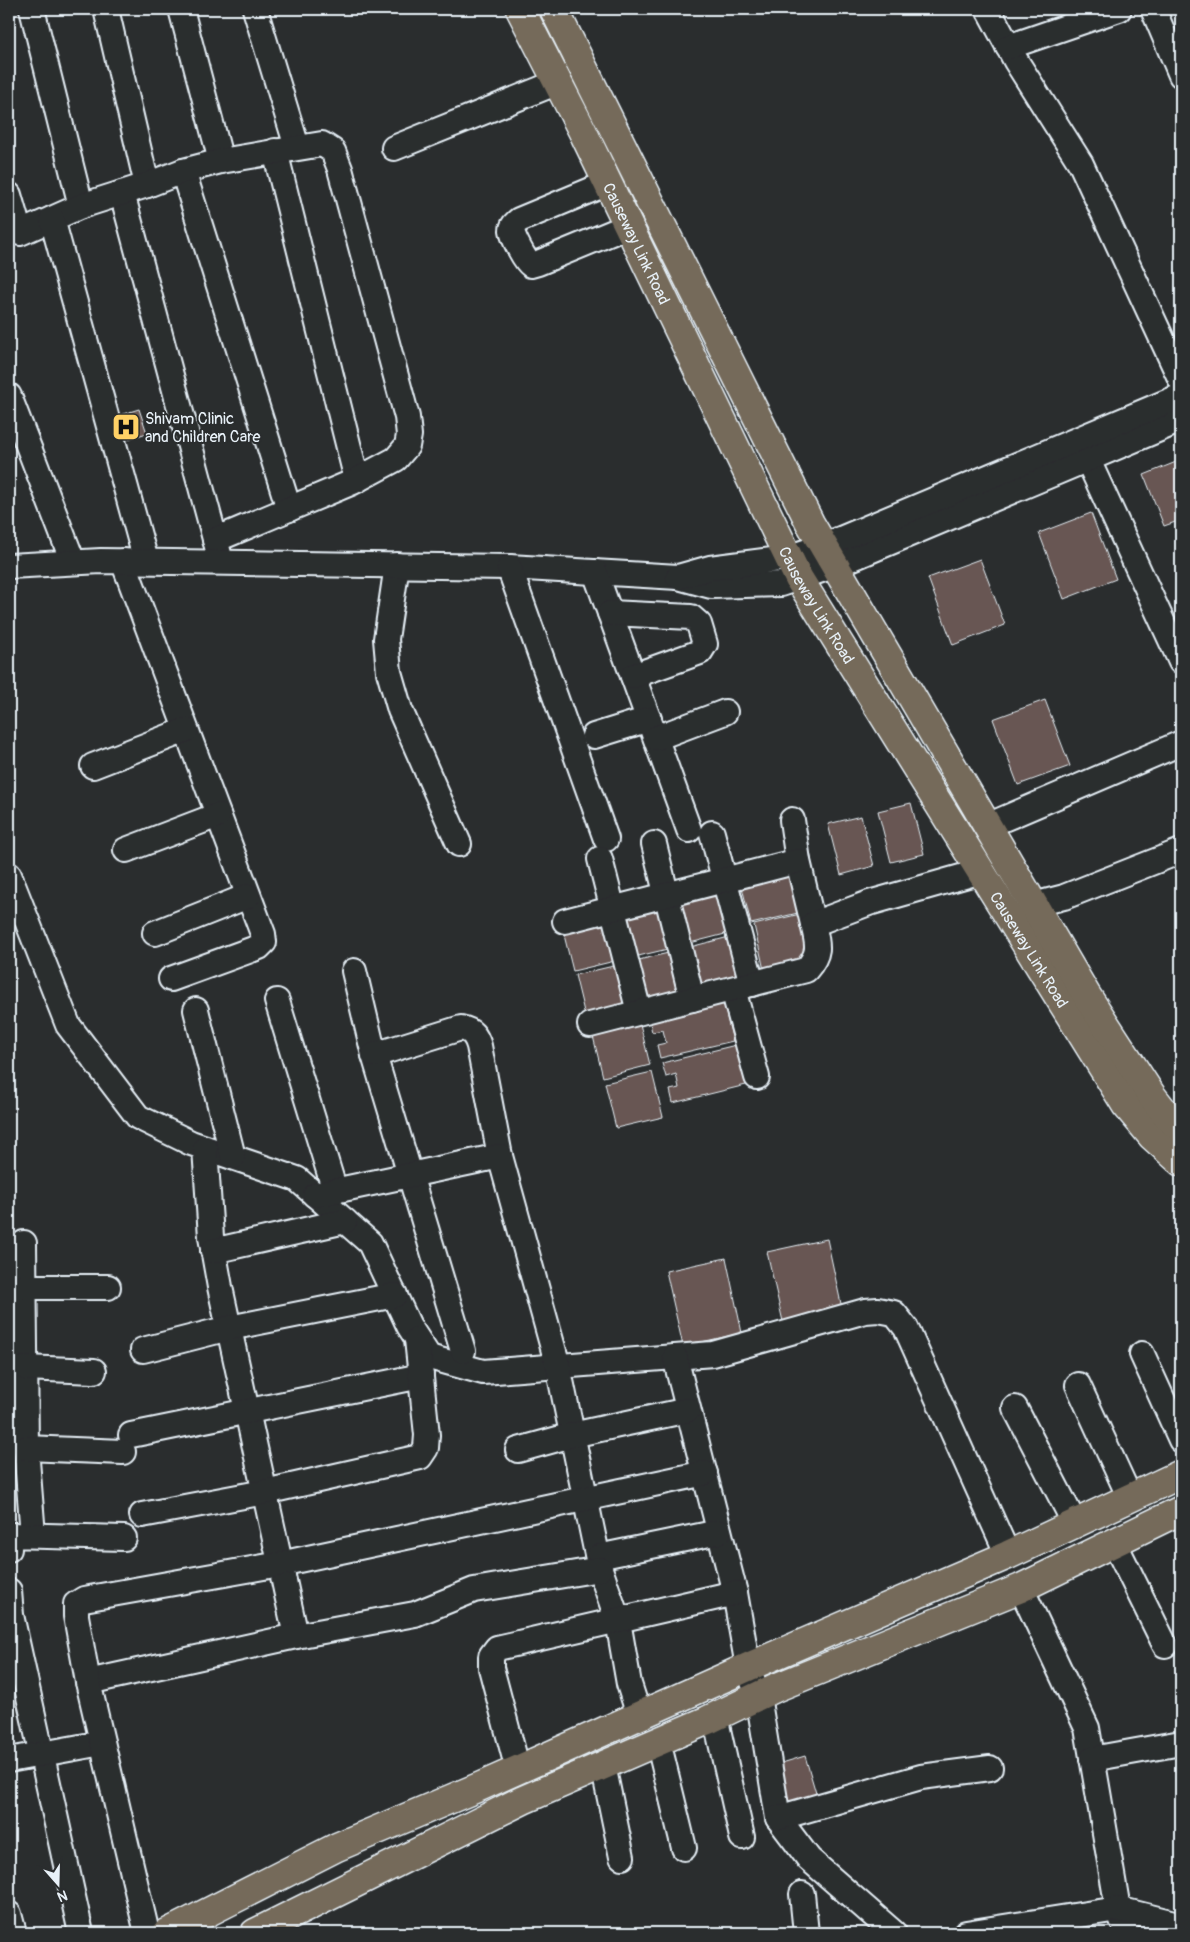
<svg xmlns="http://www.w3.org/2000/svg" width="1190" height="1942" font-family="Pangolin,sans-serif">
<style>
.building{fill:#685752;stroke:#e8f1f8}
.lines{fill:none;stroke-linecap:round;stroke-linejoin:round}
.minor-casing{stroke:#e8f1f8;stroke-width:28}
.major-casing{stroke:#e8f1f8;stroke-width:31}
.minor{stroke:#2a2d2e;stroke-width:24}
.major{stroke:#746a5a;stroke-width:28}
.labels{text-anchor:middle;stroke-width:4;stroke-linejoin:round;paint-order:stroke}
.street-label{font-size:16px;fill:#e8f1f8;stroke:#2a2d2e}
.poi-label{font-size:16px;fill:#e8f1f8;stroke:#2a2d2e;text-anchor:start}
</style>
<rect width="100%" height="100%" fill="#2a2d2e"/>
<filter id="ink" filterUnits="userSpaceOnUse"><feTurbulence type="fractalNoise" baseFrequency=".02" numOctaves="2"/><feDisplacementMap in="SourceGraphic" scale="10" xChannelSelector="R" yChannelSelector="G"/><feConvolveMatrix kernelMatrix="1 2 1 2 8 2 1 2 1" color-interpolation-filters="sRGB"/></filter>
<g filter="url(#ink)">
<!-- building -->
<g class="building">
<polygon points="139,409 147,433 118,442 110,418"/>
<polygon points="1181,460 1181,520 1164,526 1144,475"/>
<polygon points="1091,513 1116,579 1064,599 1039,533"/>
<polygon points="980,559 1005,625 953,645 928,578"/>
<polygon points="1045,700 1070,766 1018,785 993,719"/>
<polygon points="911,803 924,854 891,862 878,811"/>
<polygon points="861,816 874,866 841,875 828,824"/>
<polygon points="787,868 798,913 751,924 740,879"/>
<polygon points="722,887 733,932 686,944 675,899"/>
<polygon points="665,902 676,947 630,958 618,913"/>
<polygon points="800,914 811,959 764,970 754,925"/>
<polygon points="609,915 619,960 573,971 562,927"/>
<polygon points="733,936 744,981 697,992 686,948"/>
<polygon points="677,951 688,995 641,1007 630,962"/>
<polygon points="622,964 633,1009 586,1020 575,975"/>
<polygon points="723,1001 733,1041 660,1058 657,1045 666,1043 663,1030 652,1032 649,1019"/>
<polygon points="639,1020 650,1065 603,1077 592,1032"/>
<polygon points="736,1045 746,1085 673,1103 670,1090 679,1088 676,1074 666,1077 662,1063"/>
<polygon points="652,1072 663,1117 616,1128 605,1083"/>
<polygon points="827,1239 843,1313 784,1326 767,1252"/>
<polygon points="726,1258 742,1333 683,1346 666,1271"/>
<polygon points="805,1756 818,1800 786,1810 772,1766"/>
</g>
<g class="lines">
<defs>
<g id="minor">
<polyline points="32,9 81,206"/>
<polyline points="106,9 147,185"/>
<polyline points="181,9 221,161"/>
<polyline points="255,9 297,147"/>
<polyline points="988,9 1016,61 1081,164 1181,380"/>
<polyline points="1153,9 1181,75"/>
<polyline points="1008,47 1119,9"/>
<polyline points="394,148 558,82"/>
<polyline points="275,151 357,480"/>
<polyline points="183,171 289,509"/>
<path d="M608,183L519,220C516,223 512,225 512,230C513,238 525,261 531,265L538,263L628,226"/>
<polyline points="122,193 219,554"/>
<polyline points="9,195 20,233 81,206 147,185 183,171 221,161 322,144 333,151 340,169 407,417 409,435 407,446 396,459 353,482 215,540"/>
<polyline points="52,219 146,561"/>
<polyline points="9,396 73,562"/>
<polyline points="1081,445 1181,662"/>
<polyline points="123,561 263,934 264,942 259,947 171,979"/>
<polyline points="397,565 386,639 389,672 400,710 459,844"/>
<polyline points="9,566 101,561 509,567 678,577 711,586 781,584 836,565 1181,420"/>
<polyline points="509,567 606,839"/>
<polyline points="595,572 689,830"/>
<polyline points="678,577 710,568 787,558 824,546 1181,396"/>
<polyline points="610,613 691,617 699,624 705,644 700,652 633,676"/>
<polyline points="594,736 649,719"/>
<polyline points="656,738 725,712"/>
<polyline points="93,766 186,730"/>
<polyline points="792,820 798,861 813,924"/>
<polyline points="987,826 1181,743"/>
<polyline points="712,833 752,984"/>
<polyline points="654,844 692,999"/>
<polyline points="126,850 218,815"/>
<polyline points="600,859 639,1012"/>
<polyline points="9,875 68,1025 138,1117 191,1143 297,1179 370,1243 409,1326 429,1357 483,1372 713,1354 865,1311 878,1310 894,1313 906,1328 1008,1555"/>
<polyline points="1033,905 1064,897 1181,851"/>
<polyline points="565,921 798,861"/>
<polyline points="155,933 248,896"/>
<polyline points="354,971 374,1055 463,1351"/>
<polyline points="733,989 757,1077"/>
<polyline points="277,1001 335,1191"/>
<polyline points="196,1010 233,1157"/>
<path d="M590,1025L806,970C821,953 818,945 813,924L869,903L982,871"/>
<path d="M374,1055L461,1028C472,1030 476,1036 479,1046L500,1156"/>
<polyline points="205,1148 211,1237 220,1287 296,1636"/>
<polyline points="315,1195 500,1156 558,1366 600,1569 618,1621 629,1684 639,1715"/>
<polyline points="24,1243 26,1448 33,1535"/>
<polyline points="213,1251 345,1221"/>
<polyline points="24,1287 108,1287"/>
<polyline points="143,1350 229,1328 395,1295"/>
<polyline points="1142,1354 1181,1440"/>
<polyline points="675,1357 735,1593 748,1667 758,1696 778,1818 809,1859 894,1933"/>
<polyline points="25,1368 94,1371"/>
<polyline points="1078,1385 1130,1498"/>
<polyline points="1015,1408 1075,1524"/>
<polyline points="131,1435 421,1376"/>
<polyline points="26,1448 123,1452"/>
<polyline points="518,1450 572,1435 688,1410"/>
<polyline points="142,1515 265,1492 420,1457 426,1448 427,1435 417,1339"/>
<polyline points="1114,1542 1165,1645"/>
<polyline points="9,1549 9,1535 124,1538"/>
<polyline points="598,1557 719,1532"/>
<polyline points="1021,1588 1087,1728 1118,1909 1127,1933"/>
<polyline points="9,1591 11,1615 81,1933"/>
<polyline points="88,1682 296,1636 415,1614 474,1590 600,1569"/>
<polyline points="715,1716 742,1837"/>
<polyline points="658,1741 684,1848"/>
<polyline points="1092,1759 1181,1743"/>
<polyline points="9,1760 102,1743"/>
<polyline points="603,1765 622,1857"/>
<polyline points="518,1770 491,1668 491,1656 497,1648 735,1593"/>
<polyline points="778,1818 921,1777 990,1768"/>
<polyline points="802,1894 806,1933"/>
<polyline points="9,1914 14,1933"/>
<polyline points="147,1933 88,1682 76,1616 76,1604 84,1599 280,1564 705,1473"/>
<polyline points="966,1933 1118,1909 1174,1923 1181,1922"/>
</g>
<g id="major">
<path id="s1" d="M520,9L583,132L799,579L1126,1105L1152,1136L1181,1162"/>
<polyline points="554,9 810,523 1087,996 1152,1096 1170,1119 1181,1129"/>
<polyline points="167,1933 337,1847 479,1787 748,1667 1008,1555 1181,1474"/>
<polyline points="255,1933 523,1800 708,1720 775,1688 1021,1588 1181,1510"/>
</g>
</defs>
<!-- minor casing -->
<use href="#minor" class="minor-casing"/>
<!-- major casing -->
<use href="#major" class="major-casing"/>
<!-- minor -->
<use href="#minor" class="minor"/>
<!-- major -->
<use href="#major" class="major"/>
</g>
</g>
<!-- icons -->
<defs>
<symbol id="hospital-square" viewBox="-11 -11 22 22"><rect x="-9" y="-9" width="18" height="18" rx="4" fill="#ffd166" stroke="#2a2d2e"/><path d="M-5-5h3v3.5h4V-5h3V5h-3V1.5h-4V5h-3Z" fill="#111"/></symbol>
</defs>
<g fill-rule="evenodd">
<use href="#hospital-square" x="110" y="411" width="32" height="32"/>
</g>
<g class="labels">
<!-- street labels -->
<g class="street-label">
<text dy="6" stroke="none"><textPath href="#s1" startOffset="262">Causeway Link Road</textPath></text>
<text dy="6" stroke="none"><textPath href="#s1" startOffset="666">Causeway Link Road</textPath></text>
<text dy="6" stroke="none"><textPath href="#s1" startOffset="1071">Causeway Link Road</textPath></text>
</g>
<!-- poi labels -->
<g class="poi-label">
<text x="145" y="424">Shivam Clinic<tspan x="145" dy="18">and Children Care</tspan></text>
</g>
</g>
<!-- margin -->
<rect width="1190" height="1942" fill="none" stroke="#2a2d2e" stroke-width="30"/>
<rect x="15" y="15" width="1160" height="1912" fill="none" stroke="#e8f1f8" stroke-width="2" filter="url(#ink)"/>
<!-- north arrow -->
<g transform="translate(58 1884) rotate(160)" stroke="#2a2d2e" stroke-width="4" paint-order="stroke">
<path d="M0-4L9 19L0 12L-9 19Z" fill="#e8f1f8"/>
<text y="-8" font-size="14" font-weight="bold" text-anchor="middle" fill="#e8f1f8">N</text>
</g>
</svg>
